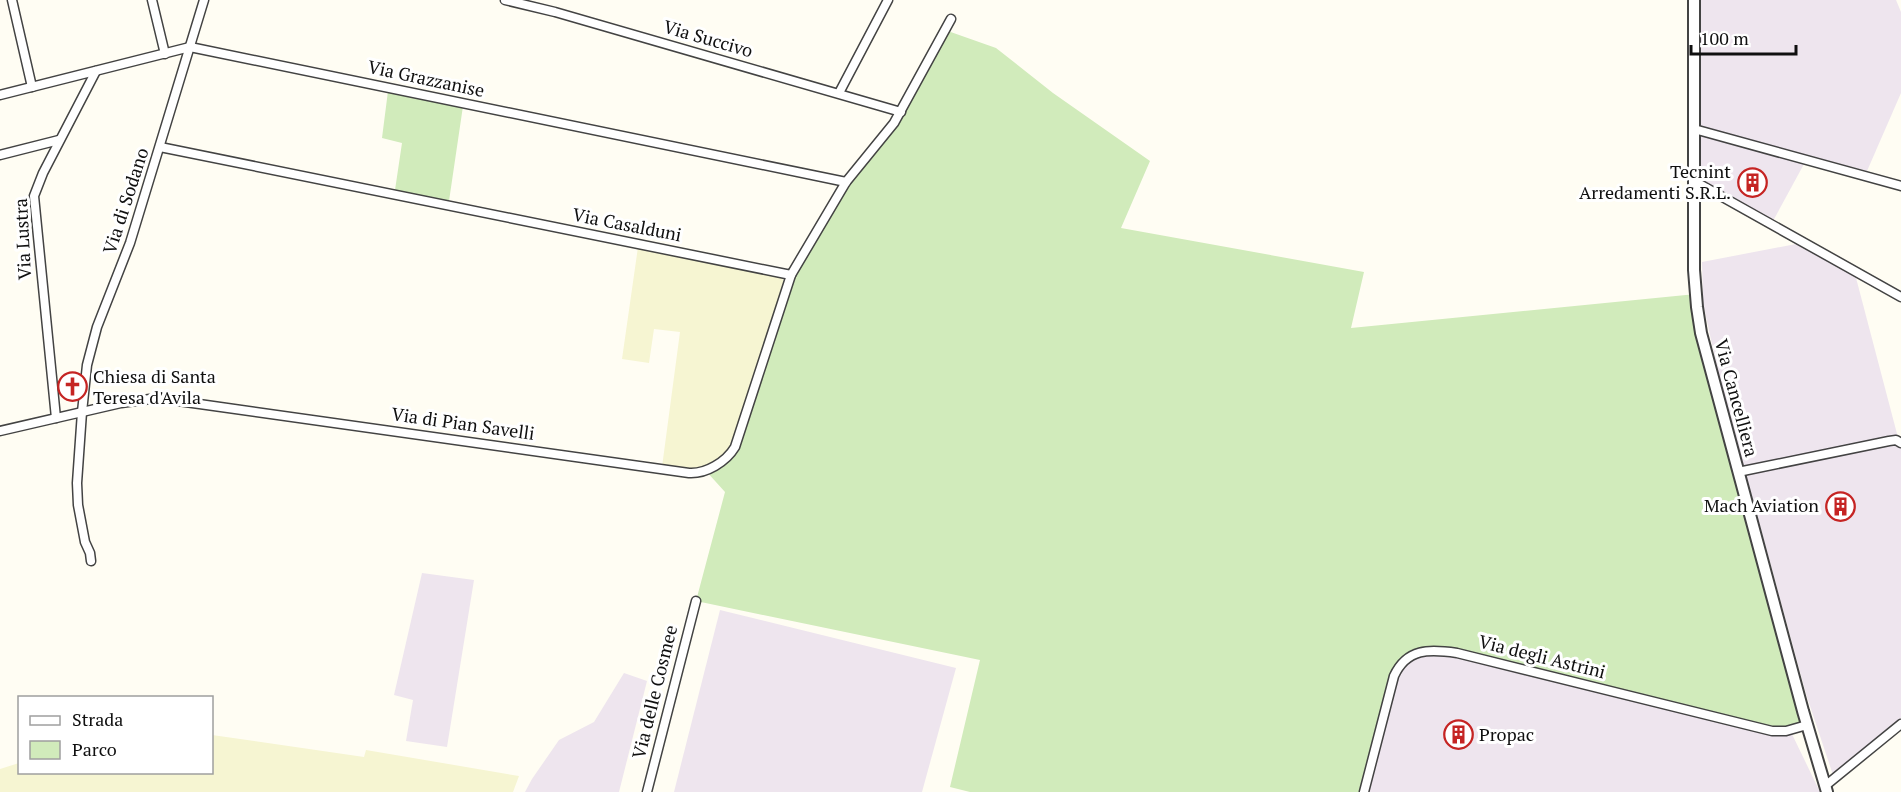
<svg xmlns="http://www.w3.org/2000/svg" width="1901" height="792" font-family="'PT Serif',serif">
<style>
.industrial{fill:#eee5ee}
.farmland{fill:#f6f5d2}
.green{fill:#d1ebbb}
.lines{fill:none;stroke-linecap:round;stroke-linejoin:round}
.minor-casing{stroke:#434343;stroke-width:11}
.tertiary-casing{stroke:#434343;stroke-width:14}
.minor{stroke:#fff;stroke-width:8}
.tertiary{stroke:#fff;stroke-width:10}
.labels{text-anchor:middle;stroke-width:6;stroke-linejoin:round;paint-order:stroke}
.street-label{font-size:18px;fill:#101010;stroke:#fff}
.poi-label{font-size:18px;fill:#101010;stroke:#fff;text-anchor:end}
</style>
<rect width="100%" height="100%" fill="#fffdf3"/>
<!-- industrial -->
<g class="industrial">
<polygon points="1699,0 1896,0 1901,12 1901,93 1867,171 1699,126"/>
<polygon points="1699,134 1804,164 1773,221 1699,179"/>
<polygon points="1801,243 1855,274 1901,449 1901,718 1833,775 1806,694 1718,372 1703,303 1702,262"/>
<polygon points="422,573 474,580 447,747 406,741 413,700 394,695"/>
<polygon points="720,610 956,668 922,792 674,792"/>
<polygon points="1442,651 1790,730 1820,792 1365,792 1394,676 1415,653"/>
<polygon points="624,673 647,681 619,792 525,792 532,779 559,740 594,722"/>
</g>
<!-- farmland -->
<g class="farmland">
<polygon points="638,247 780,276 786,284 733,446 729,452 695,472 662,467 680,332 654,329 649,363 622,359"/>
<polygon points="212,735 364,757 366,750 519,776 513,792 0,792 0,769 19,763 20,772 212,772"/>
</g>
<!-- green -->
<g class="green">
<polygon points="945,30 996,48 1053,93 1150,161 1121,228 1364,272 1351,328 1696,294 1807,725 1786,731 1442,651 1415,653 1394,676 1365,792 970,792 950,787 980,660 696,601 725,492 706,471 730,454 791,275 846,182 886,135"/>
<polygon points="388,91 463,106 449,201 395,190 402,143 382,138"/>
</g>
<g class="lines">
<defs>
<g id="minor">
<polyline points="12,0 32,87"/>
<polyline points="152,0 165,54"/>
<polyline points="505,0 555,12 901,112"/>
<polyline points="839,93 888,0"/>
<polyline points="0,95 190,47 846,182"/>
<polyline points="1694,129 1901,186"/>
<polyline points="160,147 791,275 846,182 894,123 951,19"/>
<polyline points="0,155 59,140"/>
<polyline points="1694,181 1901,297"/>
<polyline points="56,418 34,196 43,173 96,71"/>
<path d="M0,431L121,403L150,399L171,400L689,473C706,474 726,462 735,447L791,275"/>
<polyline points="1738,472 1889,441 1896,440 1901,443"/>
<polyline points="91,561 90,553 85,542 78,505 77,483 82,412 87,365 97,327 130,243 204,0"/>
<polyline points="1825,786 1901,724"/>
<polyline points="647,792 696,601"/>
<path d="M1364,792L1394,676C1407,648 1429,649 1457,653L1772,731H1786L1807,725"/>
</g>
<polyline id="tertiary" points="1694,0 1694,270 1697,307 1701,333 1803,711 1827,792"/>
</defs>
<!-- minor casing -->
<use href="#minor" class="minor-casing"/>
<!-- tertiary casing -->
<use href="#tertiary" class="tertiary-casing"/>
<!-- minor -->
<use href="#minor" class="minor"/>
<!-- tertiary -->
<use href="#tertiary" class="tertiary"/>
</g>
<!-- icons -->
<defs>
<symbol id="building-ring" viewBox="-11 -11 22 22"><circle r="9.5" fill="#fff" stroke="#c52423" stroke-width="1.5"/><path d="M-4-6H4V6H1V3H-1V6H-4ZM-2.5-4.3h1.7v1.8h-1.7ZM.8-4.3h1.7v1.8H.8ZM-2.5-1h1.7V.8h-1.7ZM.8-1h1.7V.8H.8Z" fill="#c52423"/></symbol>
<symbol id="church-ring" viewBox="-11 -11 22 22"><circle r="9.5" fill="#fff" stroke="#c52423" stroke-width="1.5"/><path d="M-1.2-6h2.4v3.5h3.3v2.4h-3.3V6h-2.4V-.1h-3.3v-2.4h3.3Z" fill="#c52423"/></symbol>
</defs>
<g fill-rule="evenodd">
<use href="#building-ring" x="1736" y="166" width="33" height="33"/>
<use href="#church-ring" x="56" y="370" width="33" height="33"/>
<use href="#building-ring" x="1824" y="490" width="33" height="33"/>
<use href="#building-ring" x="1442" y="718" width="33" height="33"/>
</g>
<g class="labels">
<!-- street labels -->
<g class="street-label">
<text transform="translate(708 39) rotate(16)" y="6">Via Succivo</text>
<text transform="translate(426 79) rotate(12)" y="6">Via Grazzanise</text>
<text transform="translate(126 201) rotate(-72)" y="6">Via di Sodano</text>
<text transform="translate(627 225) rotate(11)" y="6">Via Casalduni</text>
<text transform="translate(23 239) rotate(-93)" y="6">Via Lustra</text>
<text transform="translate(1736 398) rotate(75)" y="6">Via Cancelliera</text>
<text transform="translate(463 424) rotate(8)" y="6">Via di Pian Savelli</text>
<text transform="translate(1542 657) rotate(14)" y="6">Via degli Astrini</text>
<text transform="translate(655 692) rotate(-76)" y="6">Via delle Cosmee</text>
</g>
<!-- poi labels -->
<g class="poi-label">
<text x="1731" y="178">Tecnint<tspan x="1731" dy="21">Arredamenti S.R.L.</tspan></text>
<text x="93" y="383" text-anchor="start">Chiesa di Santa<tspan x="93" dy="21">Teresa d'Avila</tspan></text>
<text x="1819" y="512">Mach Aviation</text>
<text x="1479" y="741" text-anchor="start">Propac</text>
</g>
</g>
<!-- legend -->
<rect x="18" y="696" width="195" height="78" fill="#ffffff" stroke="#9f9f9f" stroke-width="1.5"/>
<rect x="30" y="716" width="30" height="9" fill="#ffffff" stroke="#9f9f9f" stroke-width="1.5"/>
<text x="72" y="726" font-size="18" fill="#101010">Strada</text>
<rect x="30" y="741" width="30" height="18" fill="#d1ebbb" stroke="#9f9f9f" stroke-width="1.5"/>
<text x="72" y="756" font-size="18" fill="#101010">Parco</text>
<!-- scale -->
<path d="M1691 45v9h105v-9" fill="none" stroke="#101010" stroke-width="3"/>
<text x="1700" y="45" font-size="18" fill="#101010" stroke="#ffffff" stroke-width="4.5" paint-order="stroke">100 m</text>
</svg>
